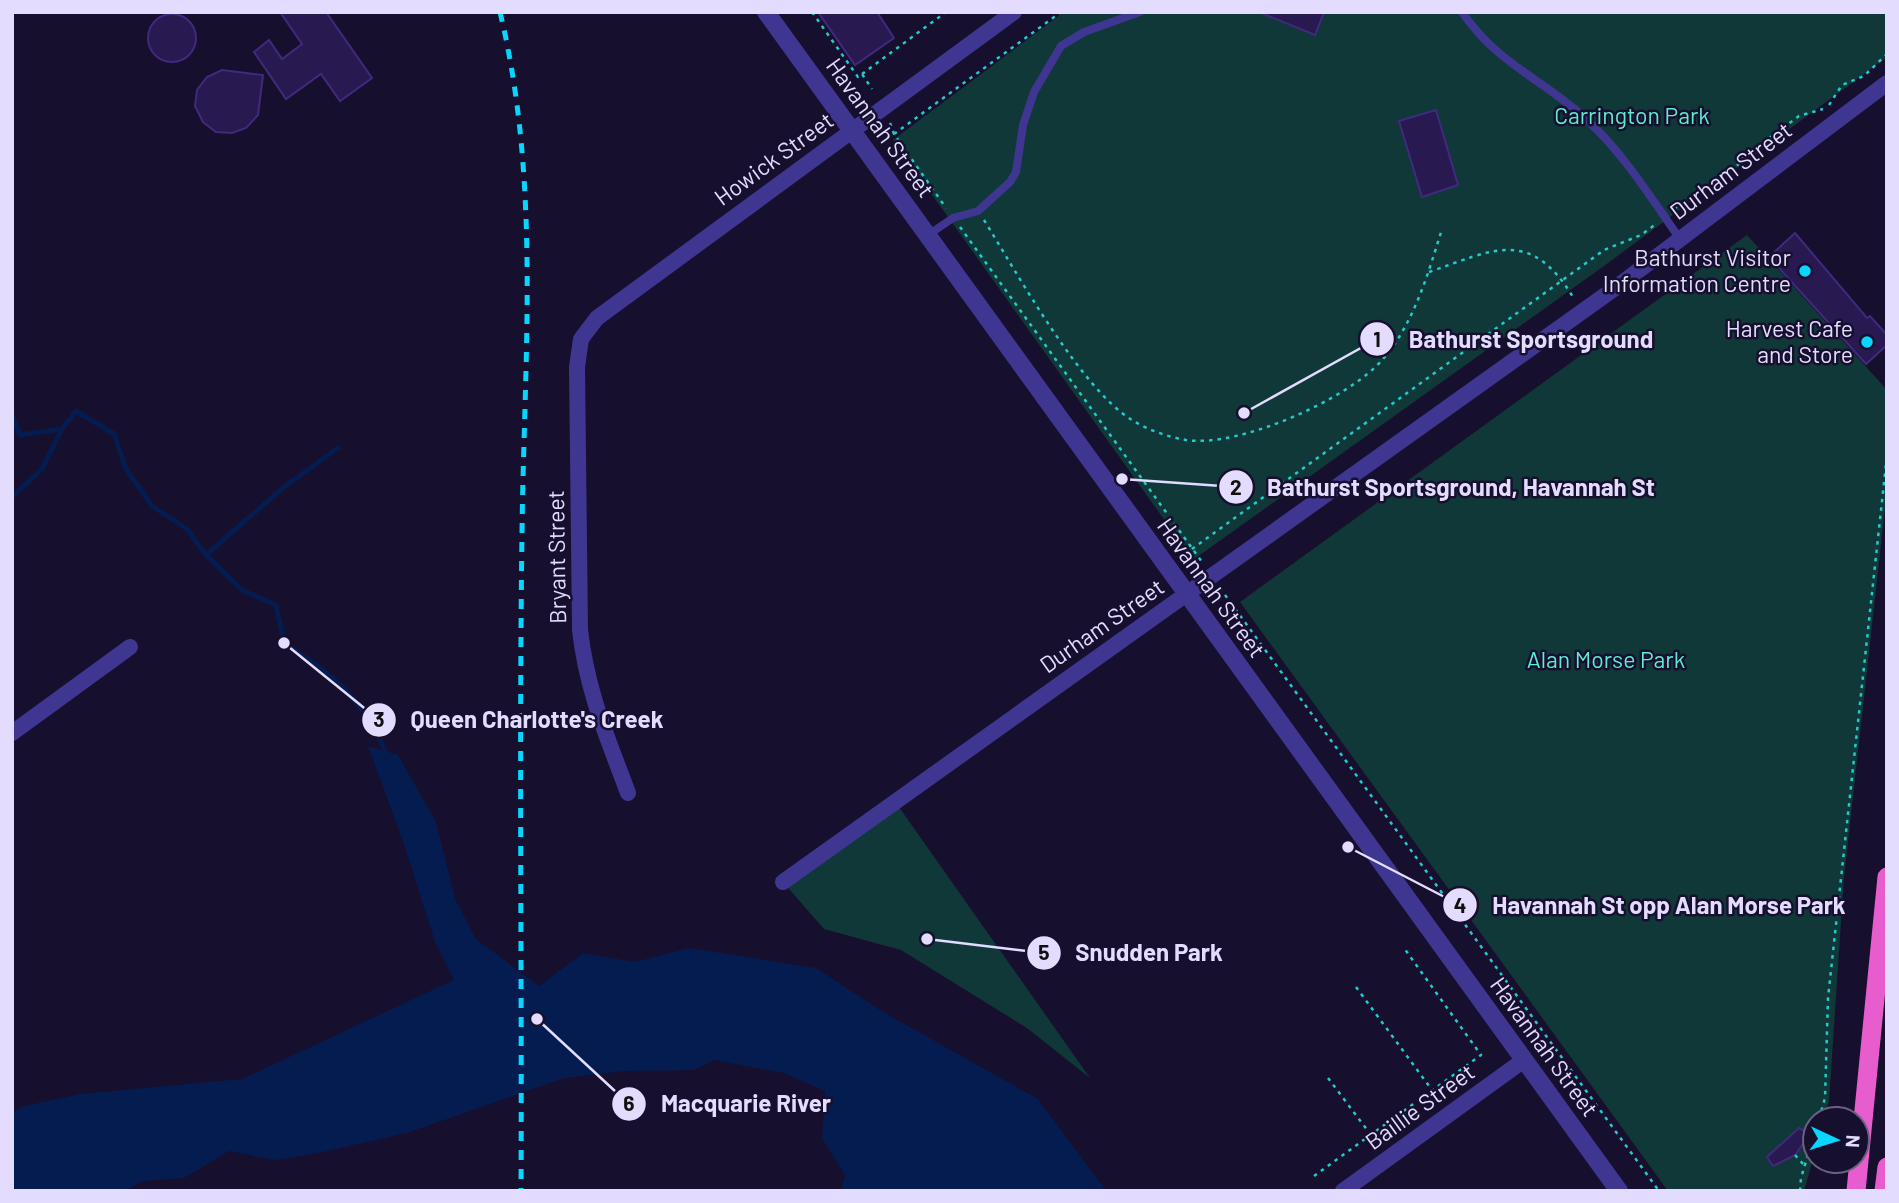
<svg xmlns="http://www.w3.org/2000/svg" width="1899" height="1203" font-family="Barlow,sans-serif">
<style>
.green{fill:#113839}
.water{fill:#051c51}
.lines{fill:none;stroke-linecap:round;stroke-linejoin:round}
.stream{stroke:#051c51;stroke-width:5}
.building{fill:#281951;stroke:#40297f;stroke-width:2}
.path{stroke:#24cacb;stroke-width:2.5;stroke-dasharray:3.5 5;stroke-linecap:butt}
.service{stroke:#3f3692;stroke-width:8}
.minor{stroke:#3f3692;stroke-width:16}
.tertiary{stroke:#3f3692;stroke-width:18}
.trunk{stroke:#e75dce;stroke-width:19}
.rail{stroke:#08d6ff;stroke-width:5;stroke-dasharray:10 9;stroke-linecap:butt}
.poi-dot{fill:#08d6ff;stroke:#170f2e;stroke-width:2.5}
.labels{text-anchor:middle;stroke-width:5;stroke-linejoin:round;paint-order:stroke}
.park-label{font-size:23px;fill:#5becd2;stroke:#170f2e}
.street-label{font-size:23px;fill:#e3dcff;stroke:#170f2e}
.poi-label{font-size:23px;fill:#e3dcff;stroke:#170f2e;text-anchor:end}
.leader{fill:none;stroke:#e3dcff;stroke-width:2.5}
.callout-dot{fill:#e3dcff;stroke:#170f2e;stroke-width:2.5}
.mark-label{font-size:21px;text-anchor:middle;font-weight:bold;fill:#111}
.callout-label{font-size:24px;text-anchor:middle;font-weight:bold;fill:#e3dcff;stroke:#170f2e;stroke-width:5;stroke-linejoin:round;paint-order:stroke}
</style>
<rect width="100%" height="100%" fill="#170f2e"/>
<!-- green -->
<g class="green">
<polygon points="1064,12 1887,12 1887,57 1604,266 1193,560 893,140"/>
<polygon points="1747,235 1887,390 1887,490 1844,877 1829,1101 1824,1119 1815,1119 1815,1152 1804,1191 1668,1191 1240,602"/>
<polygon points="894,800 1090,1078 1027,1028 901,950 824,929 783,882"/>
</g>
<!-- water -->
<polygon class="water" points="368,746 398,755 436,822 455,899 476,939 539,986 583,953 635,962 689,948 816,968 883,1012 1038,1099 1106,1191 841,1191 845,1175 822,1138 825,1091 784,1073 715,1060 694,1070 625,1071 564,1078 407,1133 323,1152 275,1160 229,1151 184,1178 143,1181 125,1191 12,1191 12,1113 24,1106 81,1094 242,1079 454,980 435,942 404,844"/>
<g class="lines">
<!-- stream -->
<g class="stream">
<polyline points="12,415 20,435 62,429"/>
<path d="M12,497L42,469L62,429L76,411L114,434L126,469L152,506L187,529L206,555L242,590L276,605L284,643C337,678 363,698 388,758"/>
<polyline points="206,555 284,487 338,448"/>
</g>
</g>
<!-- building -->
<g class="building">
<polygon points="280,12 326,12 372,78 340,101 321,74 286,99 254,52 269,40 282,59 302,44"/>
<polygon points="818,12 877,12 894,38 855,65"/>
<polygon points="1259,12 1324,12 1315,35"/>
<circle cx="172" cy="38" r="24"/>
<polygon points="222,70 263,75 258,115 246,128 232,133 216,132 203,122 195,106 197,90 207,77"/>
<polygon points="1436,110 1458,185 1422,197 1399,121"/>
<polygon points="1795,233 1867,318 1870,316 1887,335 1887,345 1866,364 1769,257"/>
<polygon points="1799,1128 1810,1134 1795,1155 1773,1166 1767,1157"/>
</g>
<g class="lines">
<!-- path -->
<g class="path">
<polyline points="812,12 858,77 862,74 872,89"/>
<polyline points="862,74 946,12"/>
<polyline points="1829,105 1842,85 1864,76 1887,54"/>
<polyline points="890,123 894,134 946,208"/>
<polyline points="894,134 1061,12"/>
<polyline points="1674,209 1737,166 1744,157 1799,116 1823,109"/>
<path d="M984,220C1017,273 1081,389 1132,420C1148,430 1168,437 1186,440C1239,448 1349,399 1383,359C1414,323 1428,274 1442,229"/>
<polyline points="960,227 1202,562"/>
<path d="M1429,272C1493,250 1530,227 1573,297"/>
<polyline points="1192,549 1604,250 1641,235 1656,224"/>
<polyline points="1220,588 1659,1191"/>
<polyline points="1356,987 1432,1090"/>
<polyline points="1328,1078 1371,1135"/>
<polyline points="1819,1119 1825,1098 1828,998 1887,455"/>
<polyline points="1795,1155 1804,1165"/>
<polyline points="1314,1176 1481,1055 1404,948"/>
<polyline points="1800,1191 1801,1178 1815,1131"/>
</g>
<!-- service -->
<g class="service">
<path d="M1462,12C1498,65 1545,80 1587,120C1624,154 1651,198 1680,239"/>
<polyline points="928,235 953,218 978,211 1010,182 1016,172 1023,125 1034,92 1061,46 1084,32 1140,12"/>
</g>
<!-- minor -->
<g class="minor">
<polyline points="12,733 130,647"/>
<path d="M628,793C607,736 587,692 580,630L577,367L581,339L597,318L1014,12"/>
<polyline points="783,882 1618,286 1887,83"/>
<polyline points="1343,1191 1524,1060"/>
</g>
<!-- tertiary -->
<polyline class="tertiary" points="766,12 1619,1191"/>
<!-- trunk -->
<g class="trunk">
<polyline points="1856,1191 1887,877"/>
<polyline points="1884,1191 1887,1167"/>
</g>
<!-- rail -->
<path class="rail" d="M500,12C541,182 524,359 522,532C519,752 522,971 521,1191"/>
</g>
<!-- markers -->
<g class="poi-dot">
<circle cx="1805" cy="271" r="7"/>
<circle cx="1867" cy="342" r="7"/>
</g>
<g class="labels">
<!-- park labels -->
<g class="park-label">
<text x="1632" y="124">Carrington Park</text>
<text x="1606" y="668">Alan Morse Park</text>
</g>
<!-- street labels -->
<g class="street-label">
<text transform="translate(880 128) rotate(54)" y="8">Havannah Street</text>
<text transform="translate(774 159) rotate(-36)" y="8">Howick Street</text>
<text transform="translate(1731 171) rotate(-37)" y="8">Durham Street</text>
<text transform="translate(557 557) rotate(-91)" y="8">Bryant Street</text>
<text transform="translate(1211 588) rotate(54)" y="8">Havannah Street</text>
<text transform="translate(1102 626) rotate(-35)" y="8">Durham Street</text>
<text transform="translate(1544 1047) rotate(54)" y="8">Havannah Street</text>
<text transform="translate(1420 1107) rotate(-36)" y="8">Baillie Street</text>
</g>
<!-- poi labels -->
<g class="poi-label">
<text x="1791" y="266">Bathurst Visitor<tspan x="1791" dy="26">Information Centre</tspan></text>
<text x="1853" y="337">Harvest Cafe<tspan x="1853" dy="26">and Store</tspan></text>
</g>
</g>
<!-- callouts -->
<path class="leader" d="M1244 413L1377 339M1122 479L1236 487M284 643L379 720M1348 847L1460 905M927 939L1044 953M537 1019L629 1104"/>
<g class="callout-dot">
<circle cx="1244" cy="413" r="7"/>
<circle cx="1122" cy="479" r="7"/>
<circle cx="284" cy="643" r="7"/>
<circle cx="1348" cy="847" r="7"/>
<circle cx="927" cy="939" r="7"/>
<circle cx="537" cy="1019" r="7"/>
<circle cx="1377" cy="339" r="18"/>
<circle cx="1236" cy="487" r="18"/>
<circle cx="379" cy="720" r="18"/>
<circle cx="1460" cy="905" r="18"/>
<circle cx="1044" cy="953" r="18"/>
<circle cx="629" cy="1104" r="18"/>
</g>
<g class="mark-label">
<text x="1377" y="347">1</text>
<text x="1236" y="495">2</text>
<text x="379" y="727">3</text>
<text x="1460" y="913">4</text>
<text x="1044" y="960">5</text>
<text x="629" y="1111">6</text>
</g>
<g class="callout-label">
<text x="1531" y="348">Bathurst Sportsground</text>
<text x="1461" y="496">Bathurst Sportsground, Havannah St</text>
<text x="537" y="728">Queen Charlotte's Creek</text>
<text x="1669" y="914">Havannah St opp Alan Morse Park</text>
<text x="1149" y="961">Snudden Park</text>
<text x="746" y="1112">Macquarie River</text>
</g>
<!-- border -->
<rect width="1899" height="1203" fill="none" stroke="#e3dcff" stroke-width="28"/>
<!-- north arrow -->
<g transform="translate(1836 1140) rotate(94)"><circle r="33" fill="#170f2e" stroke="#696182" stroke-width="2"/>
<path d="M0-5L12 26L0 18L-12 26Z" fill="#08d6ff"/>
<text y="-10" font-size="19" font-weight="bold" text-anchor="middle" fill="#e3dcff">N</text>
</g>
</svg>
